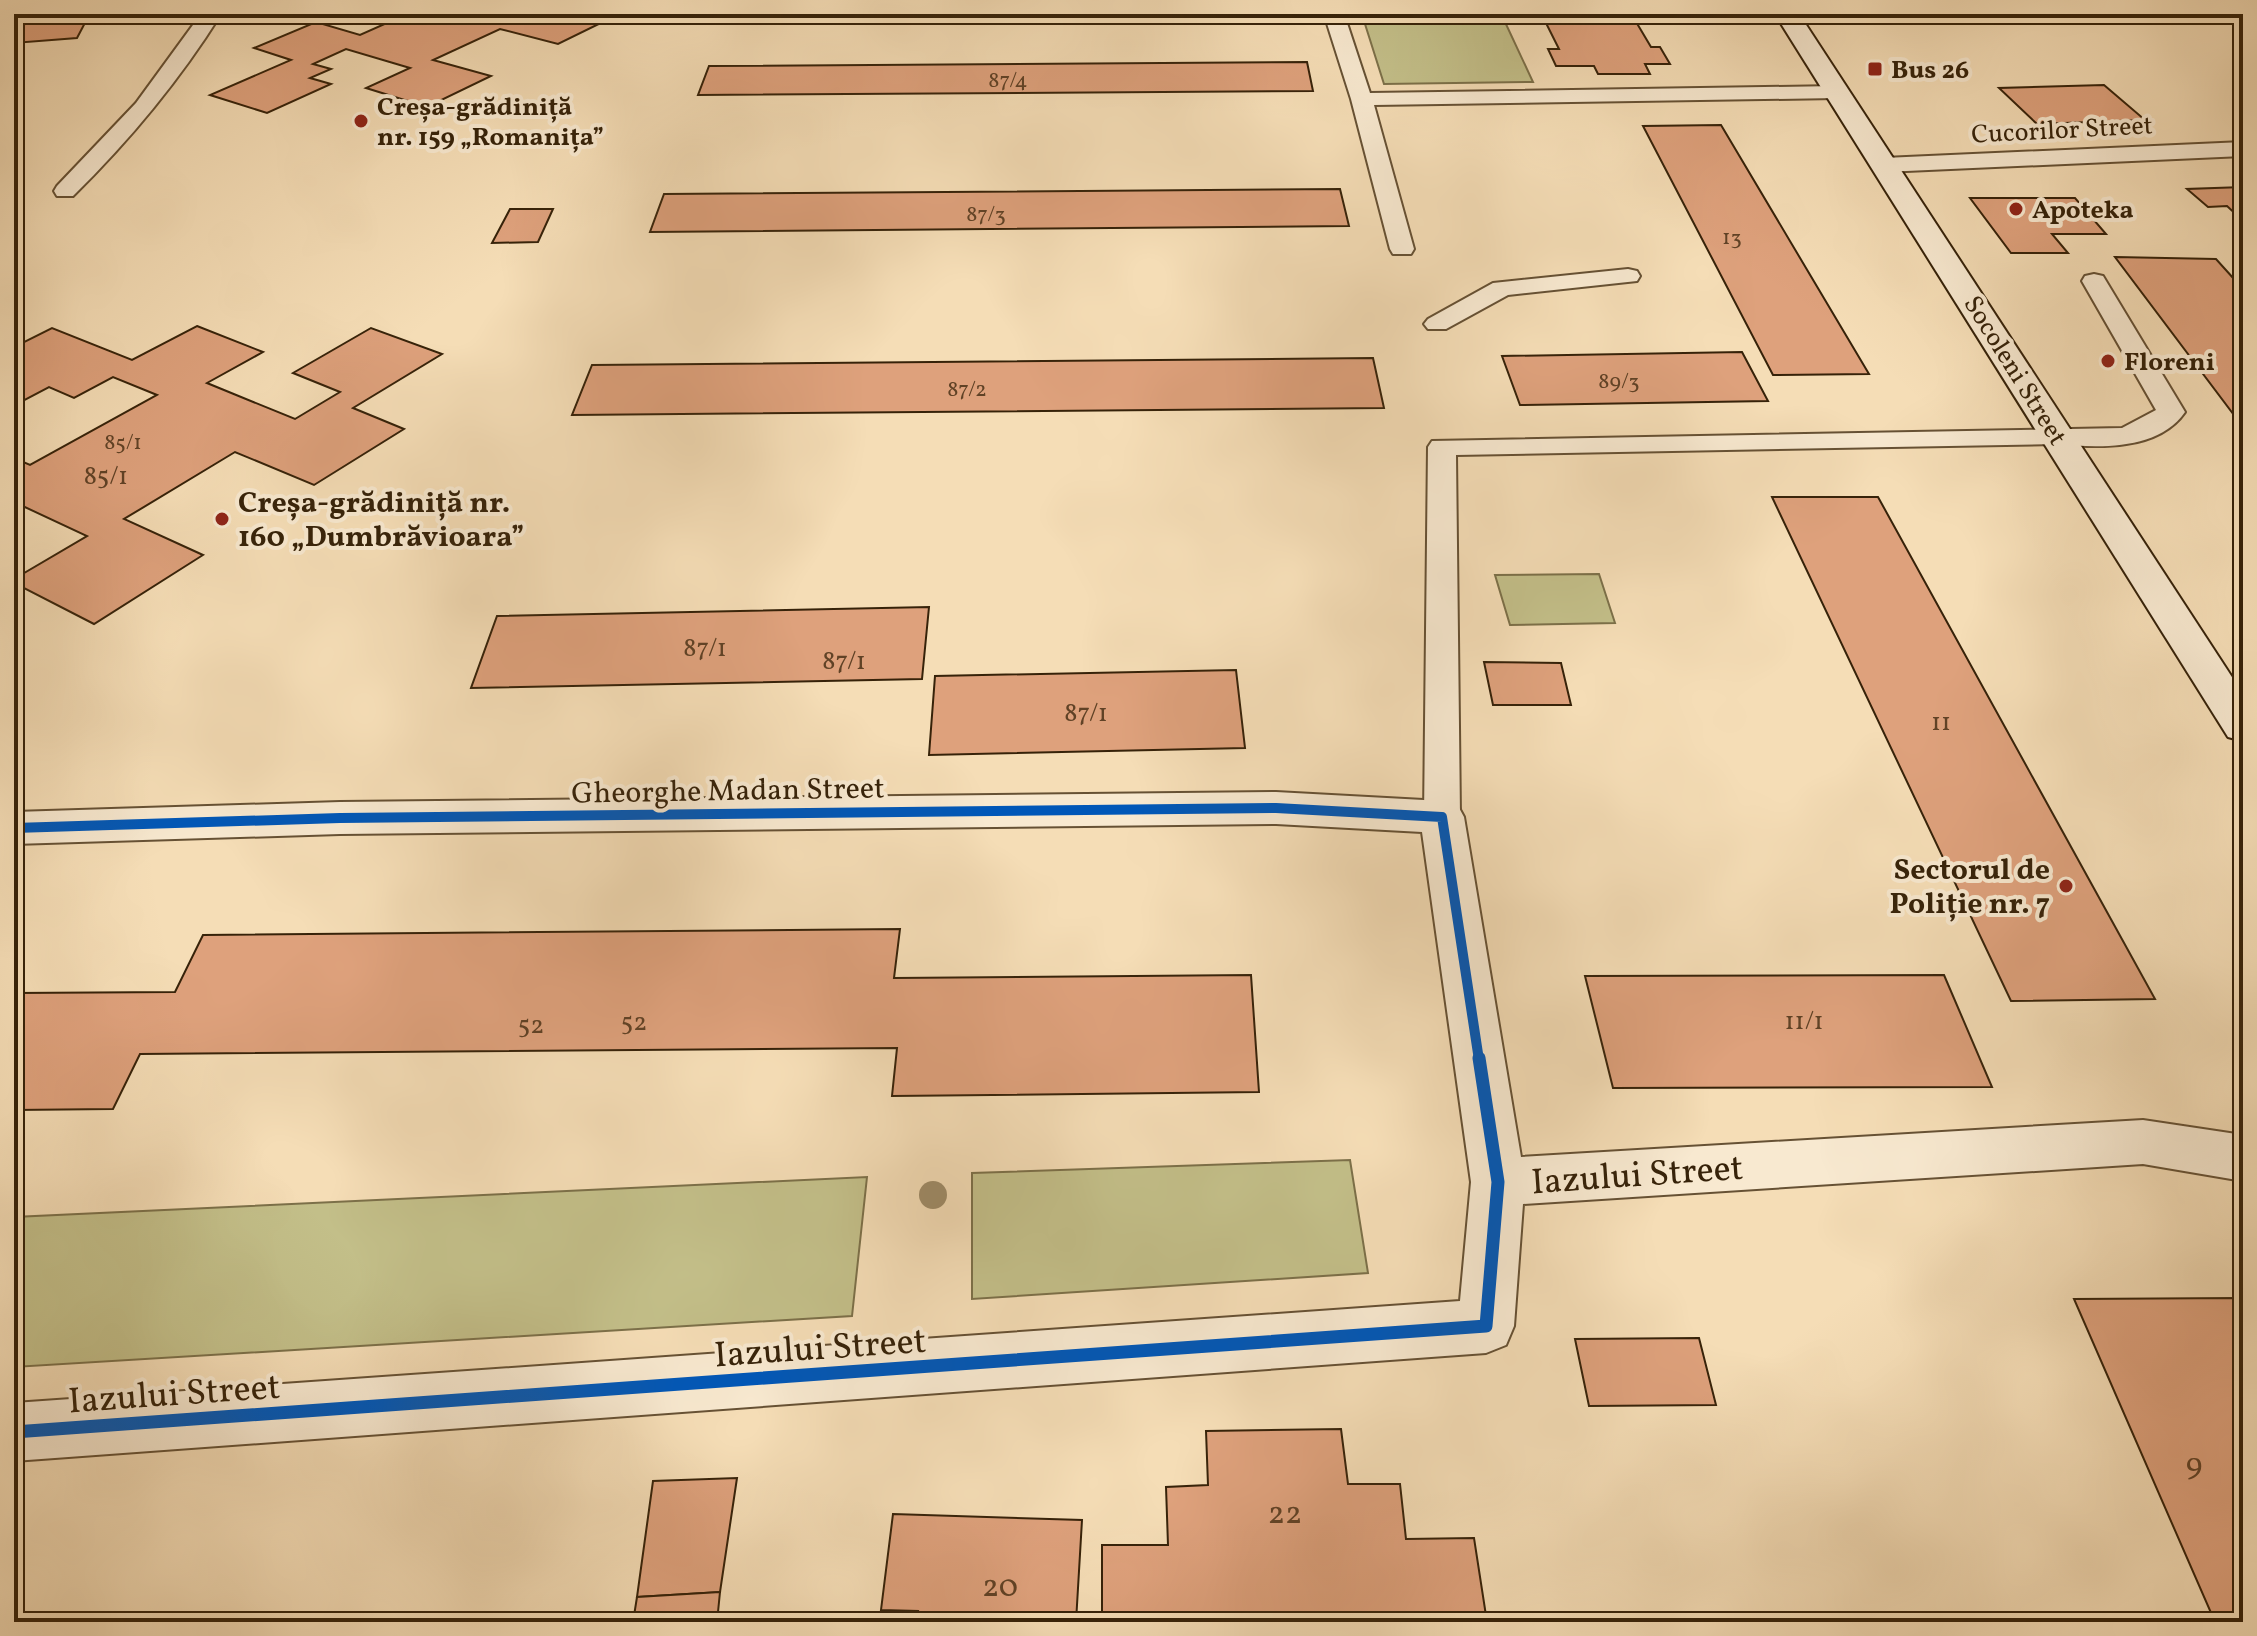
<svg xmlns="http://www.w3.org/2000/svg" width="2257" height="1636" font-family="Vollkorn,serif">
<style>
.green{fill:#c3bf89;stroke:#7c7049;stroke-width:2}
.building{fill:#dea17c;stroke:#362209;stroke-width:2}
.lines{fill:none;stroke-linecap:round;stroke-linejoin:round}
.lane-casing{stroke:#665134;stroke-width:4}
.street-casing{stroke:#665134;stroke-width:4}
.secondary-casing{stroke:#362209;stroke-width:4}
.lane{fill:#f8e9d0;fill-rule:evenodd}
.street{fill:#f8e9d0;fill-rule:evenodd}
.secondary{fill:#f8e9d0;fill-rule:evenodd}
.cycleway-far1-casing{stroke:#f8e9d0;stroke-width:15}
.cycleway-casing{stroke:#f8e9d0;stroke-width:18}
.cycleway-far1{stroke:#0057b8;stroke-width:10}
.cycleway{stroke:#0057b8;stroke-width:13}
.tree{fill:#9f8c68}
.poi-dot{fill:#8f2418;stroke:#f8e9d0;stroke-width:3}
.labels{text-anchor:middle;stroke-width:8;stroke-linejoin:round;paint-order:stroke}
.far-number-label{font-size:22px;fill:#604226}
.far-poi-label{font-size:26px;font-weight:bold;fill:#362209;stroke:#f8e9d0;text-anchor:start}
.far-street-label{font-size:26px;fill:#362209;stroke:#f8e9d0}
.number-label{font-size:26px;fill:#604226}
.poi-label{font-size:30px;font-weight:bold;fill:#362209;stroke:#f8e9d0;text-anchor:start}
.street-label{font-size:30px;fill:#362209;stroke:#f8e9d0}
.near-number-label{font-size:32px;fill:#604226}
.near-street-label{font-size:36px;fill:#362209;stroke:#f8e9d0}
</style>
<rect width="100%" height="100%" fill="#f5ddb6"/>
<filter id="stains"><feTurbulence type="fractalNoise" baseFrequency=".0025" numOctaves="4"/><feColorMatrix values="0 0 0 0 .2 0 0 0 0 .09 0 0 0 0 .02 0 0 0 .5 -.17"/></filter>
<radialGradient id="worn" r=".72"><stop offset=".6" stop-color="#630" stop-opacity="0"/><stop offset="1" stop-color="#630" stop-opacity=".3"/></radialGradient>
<!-- green -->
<g class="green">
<polygon points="1505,22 1533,82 1384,84 1365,24"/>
<polygon points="1599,574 1615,623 1510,625 1495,575"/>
<polygon points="1350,1160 1368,1273 972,1299 972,1173"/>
<polygon points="867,1177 852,1316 14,1367 14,1217"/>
</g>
<!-- building -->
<g class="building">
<polygon points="14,14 97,14 94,18 14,25"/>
<polygon points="407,14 601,14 613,17 558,44 500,29 433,60 491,76 427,107 366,88 410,68 346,49 313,64 331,69 310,78 331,84 267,113 210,95 291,60 254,48 316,22 360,35"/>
<polygon points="1531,14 1640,14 1632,15 1651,47 1660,47 1670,64 1645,64 1650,74 1598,74 1594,66 1556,66 1548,49 1559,49 1543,17 1532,17"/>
<polygon points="87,19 77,38 14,43 14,25"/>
<polygon points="1307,62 1313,91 698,95 709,66"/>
<polygon points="2104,85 2145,120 2037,124 1999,88"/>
<polygon points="1721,125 1869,374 1773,375 1643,126"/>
<polygon points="2243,187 2243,218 2240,218 2227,206 2208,207 2187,189"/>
<polygon points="1340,189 1349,226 650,232 664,194"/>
<polygon points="1970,198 2075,198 2106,234 2052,234 2068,253 2011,253"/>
<polygon points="510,209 553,209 538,242 492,243"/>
<polygon points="2115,257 2216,259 2243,289 2243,427"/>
<polygon points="197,326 263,352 207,383 295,419 340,392 293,373 371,328 442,354 353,408 404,429 314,485 235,452 124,519 203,555 94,624 14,583 14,579 87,536 14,502 14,458 30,465 157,395 113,377 74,398 49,387 19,403 14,401 14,347 52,328 132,360"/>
<polygon points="1742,352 1768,401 1520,405 1502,356"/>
<polygon points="1373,358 1384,408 572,415 592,365"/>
<polygon points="1772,497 1878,497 2155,999 2011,1001"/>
<polygon points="929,607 922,679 471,688 497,616"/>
<polygon points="1484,662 1561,663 1571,705 1493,705"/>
<polygon points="1236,670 1245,748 929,755 935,676"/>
<polygon points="900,929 894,978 1251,975 1259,1092 892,1096 897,1048 140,1054 113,1109 14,1110 14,993 175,992 203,935"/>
<polygon points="1944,975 1992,1087 1613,1088 1585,976"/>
<polygon points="2239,1298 2243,1305 2243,1622 2215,1622 2074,1299"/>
<polygon points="1699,1338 1716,1405 1589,1406 1575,1339"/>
<polygon points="1341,1429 1348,1484 1400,1484 1406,1539 1474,1538 1487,1622 1102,1622 1102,1545 1168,1545 1166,1487 1208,1485 1206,1431"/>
<polygon points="737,1478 720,1592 637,1597 653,1481"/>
<polygon points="893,1514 1082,1520 1076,1622 916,1622 918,1611 881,1610"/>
<polygon points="720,1592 717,1622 633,1622 637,1597"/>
</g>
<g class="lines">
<defs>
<g id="lane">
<path d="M201,14H221C179,81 129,141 73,196H57L54,191L57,186L136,103Z"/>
<polygon points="1324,14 1344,14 1370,93 1837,86 1847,92 1837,98 1374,105 1414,249 1411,254 1393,254 1390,249 1351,99"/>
<polygon points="2243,142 2243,156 1884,172 1873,165 1884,158"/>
<polygon points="1628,269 1637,271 1640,276 1637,281 1508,295 1446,329 1428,329 1424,324 1428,319 1493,283"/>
<path d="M2094,274L2103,276L2106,281L2185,412C2158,451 2098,448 2057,444L1456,455L1460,817L1455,826L1442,830L1429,826L1424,817L1428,447L1432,441L2122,428L2156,410L2082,281L2085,276Z"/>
</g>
<polygon id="street" points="1276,792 1442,801 1458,806 1464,817 1521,1157 2143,1120 2243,1135 2243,1181 2143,1164 1523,1204 1514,1326 1506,1345 1486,1353 14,1461 14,1403 1460,1301 1471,1182 1422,832 1276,824 340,834 14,844 14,812 340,802"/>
<polygon id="secondary" points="1775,14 1799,14 2243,694 2243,741 2228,737"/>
</defs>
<!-- lane casing -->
<use href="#lane" class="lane-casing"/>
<!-- street casing -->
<use href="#street" class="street-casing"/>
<!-- secondary casing -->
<use href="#secondary" class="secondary-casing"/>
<!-- lane -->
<use href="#lane" class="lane"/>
<!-- street -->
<use href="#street" class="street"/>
<!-- secondary -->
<use href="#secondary" class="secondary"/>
<defs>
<polyline id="cycleway-far1" points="14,828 340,818 1276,808 1442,817 1479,1060"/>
<polyline id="cycleway" points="14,1432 1486,1326 1498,1182 1479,1058"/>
</defs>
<!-- cycleway-far1 casing -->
<use href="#cycleway-far1" class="cycleway-far1-casing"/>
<!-- cycleway casing -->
<use href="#cycleway" class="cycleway-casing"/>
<!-- cycleway-far1 -->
<use href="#cycleway-far1" class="cycleway-far1"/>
<!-- cycleway -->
<use href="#cycleway" class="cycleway"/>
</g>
<!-- trees -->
<circle class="tree" cx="933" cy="1195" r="14"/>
<!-- markers -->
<g class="poi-dot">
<rect x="1867" y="61" width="16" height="16" rx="4"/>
<circle cx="361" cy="121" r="8"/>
<circle cx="2016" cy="209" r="8"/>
<circle cx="2108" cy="361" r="8"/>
<circle cx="222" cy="519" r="8"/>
<circle cx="2066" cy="886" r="8"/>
</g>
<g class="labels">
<!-- far-number labels -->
<g class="far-number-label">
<text x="1008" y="87">87/4</text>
<text x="986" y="221">87/3</text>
<text x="1732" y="244">13</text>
<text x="1619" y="388">89/3</text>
<text x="967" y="396">87/2</text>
<text x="123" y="449">85/1</text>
</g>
<!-- far-poi labels -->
<g class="far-poi-label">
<text x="1891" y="78">Bus 26</text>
<text x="377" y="115">Creșa-grădiniță<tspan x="377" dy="30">nr. 159 „Romanița”</tspan></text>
<text x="2032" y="218">Apoteka</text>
<text x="2124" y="370">Floreni</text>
</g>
<!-- far-street labels -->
<g class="far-street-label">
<text transform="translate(2062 129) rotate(-3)" y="9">Cucorilor Street</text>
<text transform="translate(2016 370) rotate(58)" y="9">Socoleni Street</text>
</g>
<!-- number labels -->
<g class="number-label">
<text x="106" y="484">85/1</text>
<text x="705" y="656">87/1</text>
<text x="844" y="669">87/1</text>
<text x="1086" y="721">87/1</text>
<text x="1941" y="730">11</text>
<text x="1804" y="1029">11/1</text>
<text x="634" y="1030">52</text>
<text x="531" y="1033">52</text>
</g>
<!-- poi labels -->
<g class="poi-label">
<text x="238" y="512">Creșa-grădiniță nr.<tspan x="238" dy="34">160 „Dumbrăvioara”</tspan></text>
<text x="2050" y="879" text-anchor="end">Sectorul de<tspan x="2050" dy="34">Poliție nr. 7</tspan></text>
</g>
<!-- street labels -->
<g class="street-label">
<text transform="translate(728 790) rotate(-1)" y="10">Gheorghe Madan Street</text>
</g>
<!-- near-number labels -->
<g class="near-number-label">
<text x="2194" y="1474">9</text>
<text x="1285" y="1523">22</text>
<text x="1000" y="1596">20</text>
</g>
<!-- near-street labels -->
<g class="near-street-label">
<text transform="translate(1637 1173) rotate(-4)" y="13">Iazului Street</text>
<text transform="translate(820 1346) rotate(-4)" y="13">Iazului Street</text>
<text transform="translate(174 1392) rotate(-4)" y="13">Iazului Street</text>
</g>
</g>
<!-- margin -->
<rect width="2257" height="1636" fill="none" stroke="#f5ddb6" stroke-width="48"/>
<rect x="16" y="16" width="2225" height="1604" fill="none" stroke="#362209" stroke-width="4"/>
<rect x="24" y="24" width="2209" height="1588" fill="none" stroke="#362209" stroke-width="2"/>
<rect width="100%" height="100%" filter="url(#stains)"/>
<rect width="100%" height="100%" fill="url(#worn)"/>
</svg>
